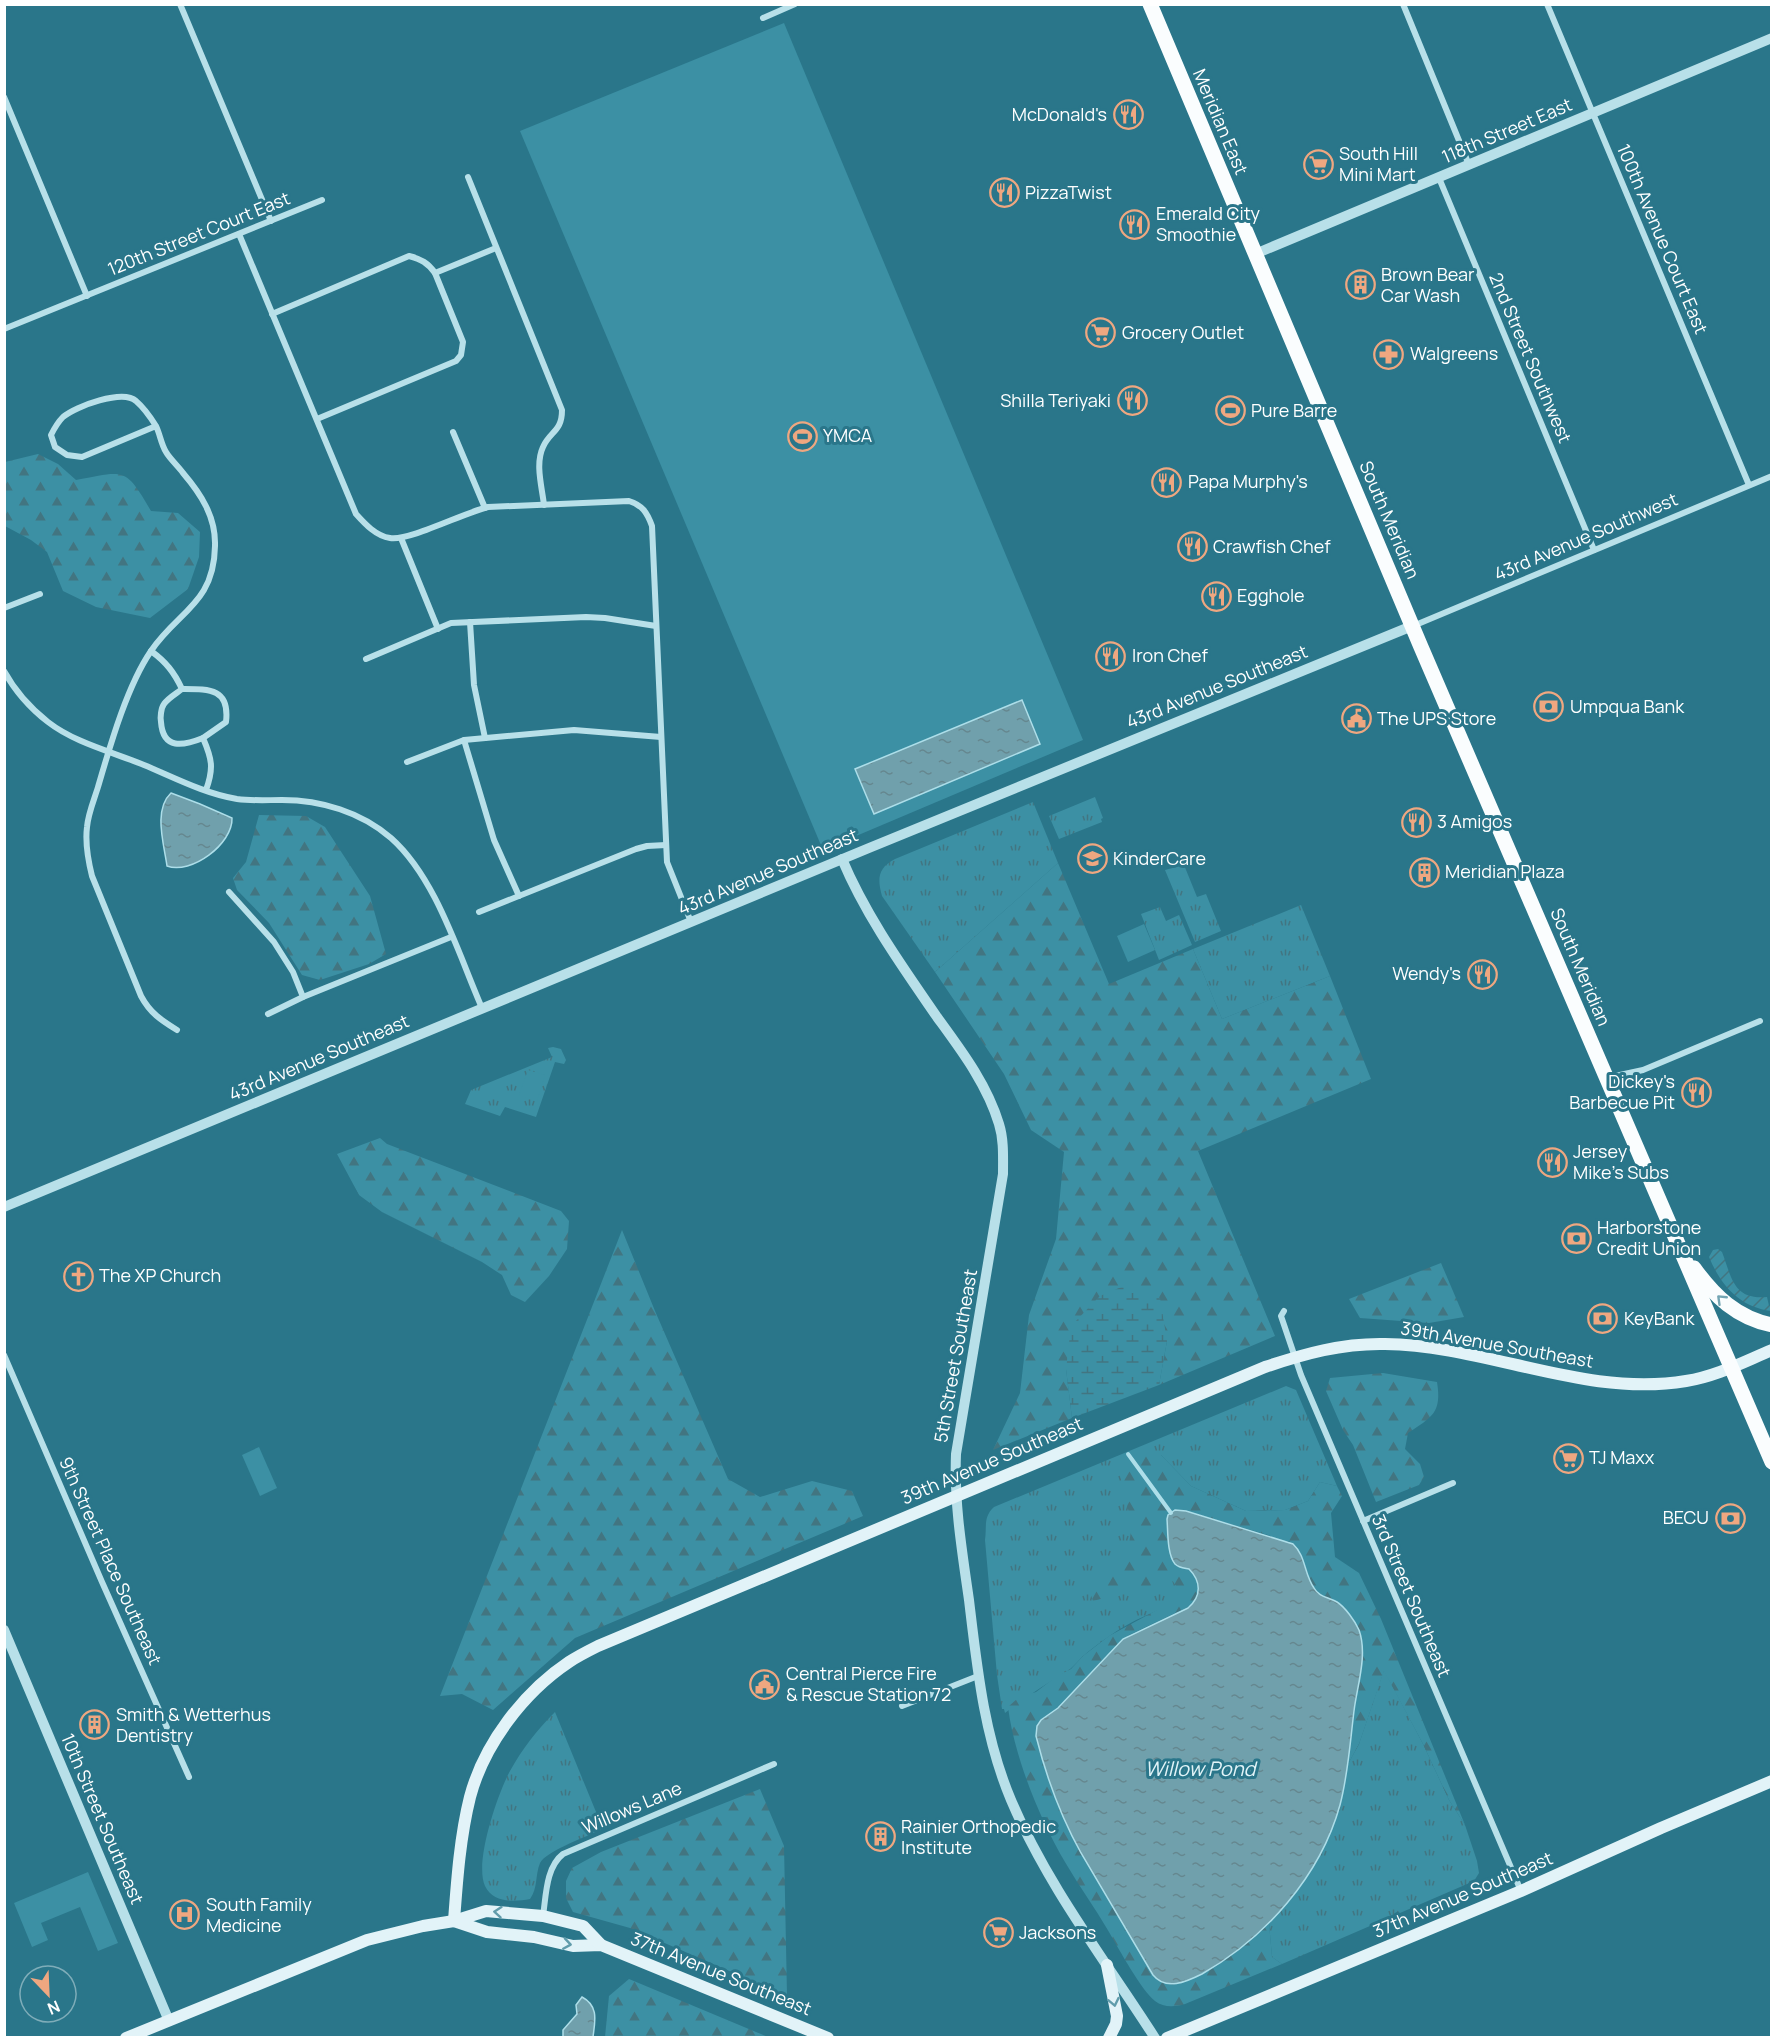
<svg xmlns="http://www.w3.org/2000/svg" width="1776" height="2042" font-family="Manrope,sans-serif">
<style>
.grass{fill:url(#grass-tufts)}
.forest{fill:url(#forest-firs)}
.wetland{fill:url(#wetland-marsh)}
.park{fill:#3c90a4}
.garden{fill:url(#garden-furrows)}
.water{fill:url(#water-ripples);stroke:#addee9;stroke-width:1.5}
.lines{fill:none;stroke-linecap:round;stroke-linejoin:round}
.stream{stroke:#addee9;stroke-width:4}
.minor{stroke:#b8e0e9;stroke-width:6}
.tertiary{stroke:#b8e0e9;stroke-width:10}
.secondary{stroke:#e2f3f8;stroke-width:12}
.primary{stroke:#fafdfe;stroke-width:15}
.oneway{stroke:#73a5b3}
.oneway2{stroke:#619cab}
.labels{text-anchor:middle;stroke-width:6;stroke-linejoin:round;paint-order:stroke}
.poi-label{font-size:18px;fill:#fff;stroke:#2a768a;text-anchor:start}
.street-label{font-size:18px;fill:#fff;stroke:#2a768a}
.water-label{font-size:20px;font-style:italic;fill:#e2f4f8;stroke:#2a768a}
</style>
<defs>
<pattern id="grass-tufts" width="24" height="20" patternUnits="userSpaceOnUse" patternTransform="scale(1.5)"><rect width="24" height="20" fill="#3c90a4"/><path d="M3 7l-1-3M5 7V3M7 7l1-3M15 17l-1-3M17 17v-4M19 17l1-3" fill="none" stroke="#427581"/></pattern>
<pattern id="forest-firs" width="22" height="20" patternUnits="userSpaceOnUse" patternTransform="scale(1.5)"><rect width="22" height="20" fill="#3c90a4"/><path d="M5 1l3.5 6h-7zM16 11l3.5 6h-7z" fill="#427581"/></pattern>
<pattern id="wetland-marsh" width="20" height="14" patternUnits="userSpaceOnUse" patternTransform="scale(1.5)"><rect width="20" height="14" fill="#3c90a4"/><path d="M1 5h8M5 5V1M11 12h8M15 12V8" fill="none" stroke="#427581"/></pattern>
<pattern id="garden-furrows" width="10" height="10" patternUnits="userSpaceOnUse" patternTransform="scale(1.5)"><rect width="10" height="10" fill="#3c90a4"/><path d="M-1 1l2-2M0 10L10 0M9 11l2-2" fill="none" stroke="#427581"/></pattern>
<pattern id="water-ripples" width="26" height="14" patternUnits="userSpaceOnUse" patternTransform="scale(1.5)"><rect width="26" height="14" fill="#70a0ac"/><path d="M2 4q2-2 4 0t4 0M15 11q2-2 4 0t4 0" fill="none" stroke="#65878f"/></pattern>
</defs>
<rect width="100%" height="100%" fill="#2a768a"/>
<!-- grass -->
<g class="grass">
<polygon points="1095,797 1103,818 1101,819 1102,822 1059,839 1049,816"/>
<path d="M1033,802L1058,863L935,972L882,896C877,878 878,868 895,859Z"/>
<polygon points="1184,865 1197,897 1206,894 1221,931 1195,942 1165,870"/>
<polygon points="1301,905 1330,976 1222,1019 1193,949"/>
<polygon points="1160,907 1166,921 1179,915 1192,945 1159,960 1141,914"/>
<polygon points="553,1047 561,1049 566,1060 564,1064 555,1062 536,1117 505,1107 500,1116 465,1104 471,1090 552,1057 548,1048"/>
<path d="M1286,1386L1296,1390L1337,1486L1320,1482L1308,1501L1285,1510L1246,1511L1191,1486L1161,1455L1186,1598C1159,1610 1131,1620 1108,1637C1099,1643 1090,1650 1082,1657C1078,1661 1074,1666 1069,1670C1047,1683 1026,1697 1005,1713L1004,1709H1002L997,1675L985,1540C987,1527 983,1517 994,1507Z"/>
<polygon points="1384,1670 1423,1744 1449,1800 1465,1825 1477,1861 1479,1873 1474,1881 1282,1964 1272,1957 1269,1923 1295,1894 1307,1877 1331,1828 1339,1808 1347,1766 1359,1744"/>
<path d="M555,1712L603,1829C590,1835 546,1851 540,1863C535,1875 538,1888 530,1899C514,1902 493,1903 485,1886C474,1862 498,1793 510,1771C522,1749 537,1730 555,1712Z"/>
</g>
<!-- forest -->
<g class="forest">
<path d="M38,454L58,464L76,480C125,471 125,466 151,511L178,513L200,532L199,557L188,589L150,618L96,607L63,591L47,552L31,540L5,526V462Z"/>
<polygon points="259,815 306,816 325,827 370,896 386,954 369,964 320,980 302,975 269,923 237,890 233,878 246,862"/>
<polygon points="1058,863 1109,984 1193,949 1222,1019 1330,976 1371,1079 1198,1151 1275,1336 1159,1385 1167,1341 1066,1369 1072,1418 993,1450 1020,1393 1029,1315 1056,1239 1064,1152 1031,1130 1004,1074 935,972"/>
<polygon points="380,1138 387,1144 561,1211 569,1221 567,1249 549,1276 525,1302 511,1295 502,1275 482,1262 382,1212 359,1195 337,1154"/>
<polygon points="622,1230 655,1311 728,1479 760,1497 812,1481 852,1491 863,1516 575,1638 493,1710 462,1694 440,1696"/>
<polygon points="1441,1263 1464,1317 1429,1323 1360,1318 1349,1299"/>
<path d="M1383,1373L1437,1382C1442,1413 1432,1417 1408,1433L1405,1449L1420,1464L1424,1477L1419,1485L1376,1502L1353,1445L1343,1430L1326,1391L1330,1378Z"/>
<path d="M1146,1449L1161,1455L1191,1486L1246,1511L1285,1510L1308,1501L1320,1482L1337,1486L1342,1496L1331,1513L1335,1557L1359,1573L1381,1619L1465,1825L1449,1800L1423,1744L1384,1671L1359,1744L1347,1766L1361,1663L1358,1628L1343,1607L1336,1601L1321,1596L1314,1590L1302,1557L1289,1541H1281L1268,1535L1186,1511L1175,1510L1168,1515L1167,1519L1170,1552L1183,1568L1189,1569L1197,1580L1199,1586L1198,1593L1192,1605L1129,1635L1058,1708C1048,1716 1038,1721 1036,1736L1054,1794L1071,1834L1153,1975L1172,1985C1208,1978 1243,1948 1269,1923L1272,1957L1282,1964L1185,2004C1175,2007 1164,2008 1155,2001C1141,1990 1119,1949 1109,1932C1095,1908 1079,1886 1065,1862C1040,1820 1014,1756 1008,1707L1019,1697L1036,1692L1057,1676L1071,1669L1083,1656L1109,1636L1179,1598L1178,1589L1172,1580L1093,1601L1090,1592L1094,1578L1128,1549L1132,1526L1119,1470L1131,1453Z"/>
<polygon points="760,1789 784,1846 787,1996 630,1928 573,1912 566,1898 566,1881 572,1868 601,1852"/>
<polygon points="629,1979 768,2037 605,2037 609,1996"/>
</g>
<!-- wetland -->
<polygon class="wetland" points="1126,1285 1160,1298 1167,1341 1159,1385 1072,1418 1066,1369 1071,1326 1100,1296"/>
<!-- park -->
<g class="park">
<polygon points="784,23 1083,740 823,850 520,131"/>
<polygon points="1144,924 1155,950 1128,962 1117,936"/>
<polygon points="528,1070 545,1075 537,1101 519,1095"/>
<polygon points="259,1447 277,1488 260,1496 242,1455"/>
<polygon points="88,1872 118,1943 98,1951 80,1907 41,1923 48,1940 32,1947 14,1903"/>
</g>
<!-- garden -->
<path class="garden" d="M1718,1249L1722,1252C1732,1278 1733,1300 1767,1297L1769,1306L1771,1305V1311C1740,1307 1721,1286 1709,1257L1713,1250Z"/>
<!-- water -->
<g class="water">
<polygon points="1022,700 1040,744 874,814 855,769"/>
<path d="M171,793L200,804L232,818C233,844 191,875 167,866C164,844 153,810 171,793Z"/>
<path d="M1175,1510L1186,1511L1293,1544C1306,1556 1304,1574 1314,1588C1319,1597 1328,1597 1337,1602C1345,1607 1355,1621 1359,1630C1368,1655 1357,1686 1354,1711C1350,1743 1348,1775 1340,1805C1320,1877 1265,1938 1202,1974C1186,1982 1166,1991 1153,1975L1081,1853C1061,1817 1046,1776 1036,1736L1037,1726L1041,1720L1058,1708L1123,1639L1188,1608C1202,1596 1201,1581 1189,1569C1184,1568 1179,1568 1175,1564C1167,1554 1168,1532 1167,1519L1168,1515Z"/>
<path d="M582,1997C599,2006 595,2021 593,2037H563V2030L577,2014L576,2005Z"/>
</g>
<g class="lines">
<!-- stream -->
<polyline class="stream" points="1128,1454 1171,1513"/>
<!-- minor -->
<g class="minor">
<polyline points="180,4 271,221"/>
<polyline points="1403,4 1469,165"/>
<polyline points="1547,4 1749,485"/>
<polyline points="763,18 795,4"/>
<polyline points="4,97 87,296"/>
<path d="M468,177L562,410C562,432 550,431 543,447C535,464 542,487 544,505"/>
<polyline points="1439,178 1594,550"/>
<path d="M239,234L356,514C365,524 376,536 390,538C410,541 463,513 488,507L629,501C642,505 647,512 652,526L667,862L691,922"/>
<polyline points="435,273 496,248"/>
<path d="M272,314L409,256C421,259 428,263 435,273L463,342L461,355L456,361L317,419"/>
<polyline points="4,329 322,200"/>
<path d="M156,426L82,457L67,455L55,447L51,435C54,429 58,422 63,417C76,406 123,389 136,401C143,407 151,418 156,426C160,434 161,444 166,452C170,459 178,466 183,473C201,494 216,517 215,546C214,604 178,611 151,651C127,686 110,746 98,787C94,800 88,814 87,827C85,843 88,860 92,876L141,996C150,1013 161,1020 177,1030"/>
<polyline points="453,432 485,508"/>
<polyline points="401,538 438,629"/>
<polyline points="4,608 40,594"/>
<polyline points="470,622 474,685 485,738"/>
<polyline points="1413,626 1772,476"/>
<path d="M151,651C166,662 174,672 182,689C209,689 230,688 226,722L203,738C212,759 214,768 206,790"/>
<polyline points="366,659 451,623 586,617 605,618 656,626"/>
<path d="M4,671C15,691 30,708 48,722C75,743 113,752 144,765C173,777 205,794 237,799C252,801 267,800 282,800C321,800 361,812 391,838C436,878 458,953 482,1008"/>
<path d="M182,689C177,693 168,698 164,704C161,708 160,718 161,722C163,750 183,746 203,738"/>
<polyline points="464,740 494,840 519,896"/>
<polyline points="407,762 464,740 574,730 661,737"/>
<polyline points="229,892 274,942 293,972 303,997"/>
<polyline points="479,912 636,849 647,846 666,845"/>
<polyline points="268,1014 303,997 451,937"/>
<polyline points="1606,1078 1643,1070 1760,1021"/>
<polyline points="1284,1311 1281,1316 1301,1375 1521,1891"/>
<polyline points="4,1355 102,1582 189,1777"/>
<polyline points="1363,1521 1453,1483"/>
<polyline points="902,1706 978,1676"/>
<path d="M543,1916C546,1896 546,1867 563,1854L774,1764"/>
</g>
<!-- tertiary -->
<g class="tertiary">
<polyline points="1255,254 1772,38"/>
<path d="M842,859C866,916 902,966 937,1017C961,1050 987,1084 999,1124C1004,1140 1003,1157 1003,1174L956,1454C954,1503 962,1551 969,1600C977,1667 984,1736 1011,1800C1047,1885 1105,1960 1155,2038"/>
<polyline points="4,1207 869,848 1412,626"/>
<polyline points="4,1630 169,2021"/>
</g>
<!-- secondary -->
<g class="secondary">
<path d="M454,1921C457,1880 460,1837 470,1797C484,1744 524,1692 569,1662C578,1656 588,1651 598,1646L1265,1367C1304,1354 1342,1343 1385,1344C1486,1345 1584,1398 1686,1381C1717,1376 1743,1362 1772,1350"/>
<polyline points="454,1921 487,1932 534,1937 573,1946 601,1945 828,2038"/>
<polyline points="1107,1965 1117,2016 1116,2024 1109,2038"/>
<polyline points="126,2038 367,1940 423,1926 454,1921 486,1911 543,1916 583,1926 601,1945"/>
<polyline points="1167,2038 1521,1891 1661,1828 1772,1781"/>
</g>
<!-- primary -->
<g class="primary">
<polyline points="1150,4 1421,647 1772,1462"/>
<path d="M1694,1268C1714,1296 1737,1318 1772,1325"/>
</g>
</g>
<!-- one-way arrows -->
<defs><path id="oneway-chevron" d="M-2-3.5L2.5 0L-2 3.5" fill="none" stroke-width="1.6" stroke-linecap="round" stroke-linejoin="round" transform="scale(1.5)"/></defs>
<use class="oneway" href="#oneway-chevron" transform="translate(1721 1299) rotate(-136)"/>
<g class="oneway2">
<use href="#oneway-chevron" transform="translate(498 1912) rotate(-175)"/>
<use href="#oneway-chevron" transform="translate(567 1944) rotate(9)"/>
<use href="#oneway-chevron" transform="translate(1114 2002) rotate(78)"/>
</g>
<!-- icons -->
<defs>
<symbol id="restaurant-ring" viewBox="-11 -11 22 22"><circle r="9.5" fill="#2a768a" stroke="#efa780" stroke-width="1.5"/><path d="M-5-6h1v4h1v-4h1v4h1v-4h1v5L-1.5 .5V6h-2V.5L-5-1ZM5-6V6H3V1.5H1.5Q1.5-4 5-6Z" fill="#efa780"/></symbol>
<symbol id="supermarket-ring" viewBox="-11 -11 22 22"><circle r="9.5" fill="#2a768a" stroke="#efa780" stroke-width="1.5"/><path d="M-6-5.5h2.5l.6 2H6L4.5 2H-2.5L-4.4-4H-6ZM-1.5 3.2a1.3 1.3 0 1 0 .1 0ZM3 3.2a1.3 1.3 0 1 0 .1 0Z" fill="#efa780"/></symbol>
<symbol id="building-ring" viewBox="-11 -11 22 22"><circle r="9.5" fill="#2a768a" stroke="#efa780" stroke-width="1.5"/><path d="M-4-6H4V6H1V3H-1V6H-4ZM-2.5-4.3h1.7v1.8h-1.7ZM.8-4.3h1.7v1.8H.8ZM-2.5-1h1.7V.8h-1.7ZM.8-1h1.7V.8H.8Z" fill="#efa780"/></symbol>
<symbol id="pharmacy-ring" viewBox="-11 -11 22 22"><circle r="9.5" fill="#2a768a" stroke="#efa780" stroke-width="1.5"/><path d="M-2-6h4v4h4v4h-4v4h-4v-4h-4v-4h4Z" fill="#efa780"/></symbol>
<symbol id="stadium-ring" viewBox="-11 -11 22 22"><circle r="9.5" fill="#2a768a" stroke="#efa780" stroke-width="1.5"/><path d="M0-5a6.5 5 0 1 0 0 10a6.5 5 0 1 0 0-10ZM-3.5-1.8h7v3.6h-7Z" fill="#efa780"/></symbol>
<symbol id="bank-ring" viewBox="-11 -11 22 22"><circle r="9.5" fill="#2a768a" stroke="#efa780" stroke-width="1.5"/><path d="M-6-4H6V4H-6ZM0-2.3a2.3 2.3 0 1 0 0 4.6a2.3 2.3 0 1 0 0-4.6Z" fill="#efa780"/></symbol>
<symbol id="civic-ring" viewBox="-11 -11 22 22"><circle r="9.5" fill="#2a768a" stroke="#efa780" stroke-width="1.5"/><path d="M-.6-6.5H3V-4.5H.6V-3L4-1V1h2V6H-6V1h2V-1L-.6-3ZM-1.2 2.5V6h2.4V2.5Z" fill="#efa780"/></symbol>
<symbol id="school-ring" viewBox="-11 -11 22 22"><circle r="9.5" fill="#2a768a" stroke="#efa780" stroke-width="1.5"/><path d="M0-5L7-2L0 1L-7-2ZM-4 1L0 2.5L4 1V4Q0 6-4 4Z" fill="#efa780"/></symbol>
<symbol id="church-ring" viewBox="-11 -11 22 22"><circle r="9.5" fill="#2a768a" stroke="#efa780" stroke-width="1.5"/><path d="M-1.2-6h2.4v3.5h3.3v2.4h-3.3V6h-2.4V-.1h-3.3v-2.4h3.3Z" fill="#efa780"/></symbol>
<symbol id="hospital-ring" viewBox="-11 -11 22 22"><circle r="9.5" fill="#2a768a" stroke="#efa780" stroke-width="1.5"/><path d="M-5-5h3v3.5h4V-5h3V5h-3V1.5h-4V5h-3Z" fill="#efa780"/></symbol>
</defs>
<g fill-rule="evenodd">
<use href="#restaurant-ring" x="1112" y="98" width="33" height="33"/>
<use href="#supermarket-ring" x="1302" y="148" width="33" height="33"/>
<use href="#restaurant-ring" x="988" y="176" width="33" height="33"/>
<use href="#restaurant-ring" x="1118" y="208" width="33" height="33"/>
<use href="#building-ring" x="1344" y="268" width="33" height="33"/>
<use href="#supermarket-ring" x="1084" y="316" width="33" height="33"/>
<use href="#pharmacy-ring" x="1372" y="338" width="33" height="33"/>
<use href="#restaurant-ring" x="1116" y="384" width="33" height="33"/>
<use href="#stadium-ring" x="1214" y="394" width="33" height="33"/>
<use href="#stadium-ring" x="786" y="420" width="33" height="33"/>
<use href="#restaurant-ring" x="1150" y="466" width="33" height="33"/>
<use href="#restaurant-ring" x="1176" y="530" width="33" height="33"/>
<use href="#restaurant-ring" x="1200" y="580" width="33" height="33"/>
<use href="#restaurant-ring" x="1094" y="640" width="33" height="33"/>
<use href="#bank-ring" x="1532" y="690" width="33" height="33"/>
<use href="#civic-ring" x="1340" y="702" width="33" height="33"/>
<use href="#restaurant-ring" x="1400" y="806" width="33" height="33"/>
<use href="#school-ring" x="1076" y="842" width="33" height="33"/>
<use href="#building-ring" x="1408" y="856" width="33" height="33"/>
<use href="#restaurant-ring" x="1466" y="958" width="33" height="33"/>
<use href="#restaurant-ring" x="1680" y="1076" width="33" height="33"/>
<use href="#restaurant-ring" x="1536" y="1146" width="33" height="33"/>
<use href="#bank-ring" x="1560" y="1222" width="33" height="33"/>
<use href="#church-ring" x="62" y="1260" width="33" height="33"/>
<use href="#bank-ring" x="1586" y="1302" width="33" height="33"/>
<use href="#supermarket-ring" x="1552" y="1442" width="33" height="33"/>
<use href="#bank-ring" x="1714" y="1502" width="33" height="33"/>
<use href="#civic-ring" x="748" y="1668" width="33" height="33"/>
<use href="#building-ring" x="78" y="1708" width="33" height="33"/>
<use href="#building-ring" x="864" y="1820" width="33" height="33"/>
<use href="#hospital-ring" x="168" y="1898" width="33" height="33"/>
<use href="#supermarket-ring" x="982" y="1916" width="33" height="33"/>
</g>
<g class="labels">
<!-- poi labels -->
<g class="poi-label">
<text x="1107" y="121" text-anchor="end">McDonald's</text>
<text x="1339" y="160">South Hill<tspan x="1339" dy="21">Mini Mart</tspan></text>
<text x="1025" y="199">PizzaTwist</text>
<text x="1156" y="220">Emerald City<tspan x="1156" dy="21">Smoothie</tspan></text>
<text x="1381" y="281">Brown Bear<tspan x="1381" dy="21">Car Wash</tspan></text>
<text x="1122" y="339">Grocery Outlet</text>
<text x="1410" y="360">Walgreens</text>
<text x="1111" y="407" text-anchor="end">Shilla Teriyaki</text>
<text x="1251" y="417">Pure Barre</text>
<text x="823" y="442">YMCA</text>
<text x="1188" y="488">Papa Murphy's</text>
<text x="1213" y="553">Crawfish Chef</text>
<text x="1237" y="602">Egghole</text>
<text x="1132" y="662">Iron Chef</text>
<text x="1570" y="713">Umpqua Bank</text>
<text x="1377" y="725">The UPS Store</text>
<text x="1437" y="828">3 Amigos</text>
<text x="1113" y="865">KinderCare</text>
<text x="1445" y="878">Meridian Plaza</text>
<text x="1461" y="980" text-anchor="end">Wendy's</text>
<text x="1675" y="1088" text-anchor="end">Dickey's<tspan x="1675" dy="21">Barbecue Pit</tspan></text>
<text x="1573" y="1158">Jersey<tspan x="1573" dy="21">Mike's Subs</tspan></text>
<text x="1597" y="1234">Harborstone<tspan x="1597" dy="21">Credit Union</tspan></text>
<text x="99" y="1282">The XP Church</text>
<text x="1624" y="1325">KeyBank</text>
<text x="1589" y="1464">TJ Maxx</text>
<text x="1709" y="1524" text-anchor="end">BECU</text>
<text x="786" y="1680">Central Pierce Fire<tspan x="786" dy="21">&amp; Rescue Station 72</tspan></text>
<text x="116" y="1721">Smith &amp; Wetterhus<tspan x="116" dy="21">Dentistry</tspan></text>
<text x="901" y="1833">Rainier Orthopedic<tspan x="901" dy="21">Institute</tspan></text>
<text x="206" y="1911">South Family<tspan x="206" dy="21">Medicine</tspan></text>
<text x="1019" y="1939">Jacksons</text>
</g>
<!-- street labels -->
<g class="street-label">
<text transform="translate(1220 122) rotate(67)" y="6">Meridian East</text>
<text transform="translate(1507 131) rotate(-23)" y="6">118th Street East</text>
<text transform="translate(199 234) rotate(-22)" y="6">120th Street Court East</text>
<text transform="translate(1662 239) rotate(67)" y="6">100th Avenue Court East</text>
<text transform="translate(1530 358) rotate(67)" y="6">2nd Street Southwest</text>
<text transform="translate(1389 520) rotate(67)" y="6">South Meridian</text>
<text transform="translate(1586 537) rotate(-23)" y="6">43rd Avenue Southwest</text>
<text transform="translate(1217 687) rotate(-22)" y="6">43rd Avenue Southeast</text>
<text transform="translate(768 872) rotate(-23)" y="6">43rd Avenue Southeast</text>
<text transform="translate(1580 967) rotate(67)" y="6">South Meridian</text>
<text transform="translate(319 1058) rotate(-23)" y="6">43rd Avenue Southeast</text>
<text transform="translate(1497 1345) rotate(10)" y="6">39th Avenue Southeast</text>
<text transform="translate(956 1356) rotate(-80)" y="6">5th Street Southeast</text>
<text transform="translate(992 1461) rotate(-23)" y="6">39th Avenue Southeast</text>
<text transform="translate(110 1561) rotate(66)" y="6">9th Street Place Southeast</text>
<text transform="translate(1411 1596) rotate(67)" y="6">3rd Street Southeast</text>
<text transform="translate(632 1808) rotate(-23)" y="6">Willows Lane</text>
<text transform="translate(102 1819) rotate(67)" y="6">10th Street Southeast</text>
<text transform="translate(1463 1895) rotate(-23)" y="6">37th Avenue Southeast</text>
<text transform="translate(721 1974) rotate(22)" y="6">37th Avenue Southeast</text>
</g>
<!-- water labels -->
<g class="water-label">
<text x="1200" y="1776">Willow Pond</text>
</g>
</g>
<!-- border -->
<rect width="1776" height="2042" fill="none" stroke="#ffffff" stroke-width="12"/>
<!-- north arrow -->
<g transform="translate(48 1994) rotate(157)"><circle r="28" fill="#2a768a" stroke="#7fadb9" stroke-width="1.5"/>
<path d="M0-4.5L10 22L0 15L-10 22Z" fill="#efa780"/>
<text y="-9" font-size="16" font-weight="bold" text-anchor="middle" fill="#ffffff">N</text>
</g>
</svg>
